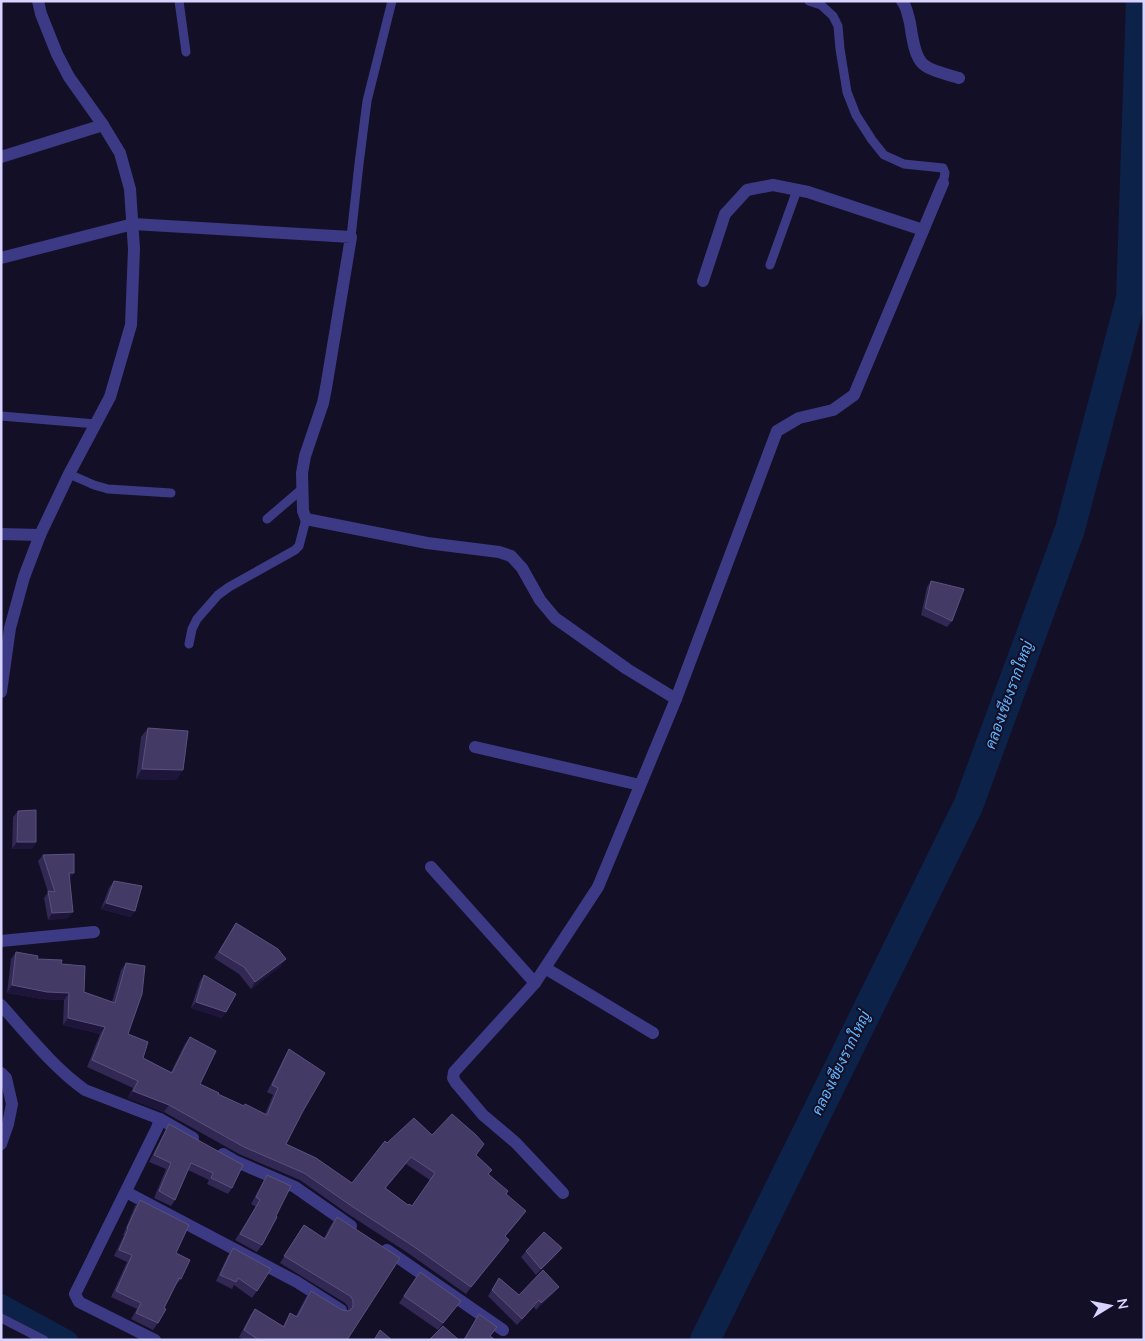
<svg xmlns="http://www.w3.org/2000/svg" width="1145" height="1341" font-family="'Nunito Sans',Sarabun,sans-serif">
<style>
.lines{fill:none;stroke-linecap:round;stroke-linejoin:round}
.canal{stroke:#0c2248;stroke-width:18}
.river{stroke:#0c2248;stroke-width:30}
.service{stroke:#3d3a85;stroke-width:9}
.minor{stroke:#3d3a85;stroke-width:12}
.wall{fill:#312854;fill-rule:evenodd}
.shaded-wall{fill:#1d163a}
.building{fill:#433a66;stroke:#5a527e;fill-rule:evenodd}
.labels{text-anchor:middle;stroke-width:4;stroke-linejoin:round;paint-order:stroke}
.water-label{font-size:15px;font-style:italic;fill:#62b6ff;stroke:#130f26}
</style>
<rect width="100%" height="100%" fill="#130f26"/>
<g class="lines">
<!-- canal -->
<polyline class="canal" points="1,1303 69,1340"/>
<!-- river -->
<polyline class="river" points="705,1340 968,806 1070,529 1131,298 1141,1"/>
<!-- service -->
<g class="service">
<polyline points="179,1 186,52"/>
<polyline points="809,1 821,5 833,16 838,26 840,49 847,92 856,115 872,140 884,155 904,164 943,168 945,173 943,183"/>
<polyline points="351,237 359,164 367,101 392,1"/>
<polyline points="770,265 797,190"/>
<polyline points="1,416 96,424"/>
<polyline points="69,474 94,485 108,489 171,493"/>
<polyline points="267,519 302,489"/>
<polyline points="189,644 192,629 197,619 218,595 229,587 295,550 299,546 306,519"/>
<polyline points="1,1318 44,1340"/>
</g>
<!-- minor -->
<g class="minor">
<path d="M902,1C907,7 908,16 910,23C912,35 914,56 923,64C930,71 950,75 959,78"/>
<polyline points="1,157 103,125"/>
<polyline points="1,258 133,224 351,237 326,388 323,403 305,456 302,473 303,511 306,519 427,543 499,552 511,556 522,568 540,600 555,618 627,669 676,699"/>
<polyline points="703,281 725,214 747,190 773,185 808,192 923,230"/>
<polyline points="1,534 40,535"/>
<polyline points="1,692 10,628 24,577 40,535 69,474 110,397 131,325 134,249 130,189 120,153 103,125 69,77 57,54 41,14 38,1"/>
<polyline points="475,747 640,785"/>
<polyline points="431,867 535,983"/>
<polyline points="1,941 94,932"/>
<polyline points="545,968 653,1033"/>
<path d="M1,1005C28,1035 53,1067 85,1090L160,1119L157,1128L75,1294L79,1302L155,1340"/>
<polyline points="1,1073 6,1078 12,1104 8,1124 1,1144"/>
<polyline points="160,1119 193,1138"/>
<polyline points="223,1154 235,1161 295,1187 351,1226"/>
<polyline points="126,1192 297,1282 341,1310"/>
<polyline points="563,1193 516,1143 483,1115 456,1083 453,1078 454,1072 535,983 598,887 676,699 777,431 799,418 833,410 854,395 943,183"/>
<polyline points="387,1250 503,1330"/>
</g>
</g>
<!-- wall -->
<g class="wall">
<polygon points="931,581 952,621 947,627 921,615 927,587"/>
<polygon points="148,728 177,780 136,779 141,737"/>
<polygon points="18,811 36,842 32,849 12,849 13,817"/>
<polygon points="43,855 70,880 68,918 48,920 44,898 48,892 38,861"/>
<polygon points="114,881 135,911 130,917 101,909 109,888"/>
<polygon points="236,923 281,966 251,989 239,974 214,958"/>
<path d="M16,952L37,959L61,964L84,992L112,1002L121,970L126,963L128,1034L143,1058L171,1072L185,1044L190,1037L200,1084L218,1094L243,1106L265,1114L273,1095L267,1092L285,1056L289,1049L303,1111L286,1144L352,1183L387,1143L432,1135L476,1155L492,1170L489,1174L506,1194L521,1218L505,1237L504,1247L466,1294L408,1253L348,1214L300,1180L239,1154L164,1112L128,1098L133,1088L87,1067L100,1034L63,1025L64,1000L42,999L7,993L11,959ZM406,1164L430,1180L412,1206L408,1205L386,1188Z"/>
<polygon points="204,975 222,1018 191,1008 200,981"/>
<polygon points="169,1124 232,1188 228,1194 207,1184 209,1180 188,1170 175,1200 171,1206 154,1198 166,1169 149,1162 165,1131"/>
<polygon points="267,1175 262,1245 257,1252 235,1240 256,1207 251,1204 263,1182"/>
<polygon points="140,1200 176,1253 181,1279 176,1285 164,1308 158,1323 153,1330 131,1319 137,1309 111,1297 127,1262 114,1256 124,1235 123,1235 135,1206"/>
<polygon points="337,1217 400,1258 347,1340 244,1340 239,1337 250,1316 255,1309 283,1326 290,1313 296,1316 306,1297 311,1291 342,1310 348,1311 348,1307 345,1303 280,1263 304,1225 324,1238 332,1223"/>
<polygon points="233,1248 257,1291 252,1298 234,1285 232,1289 216,1281 228,1255"/>
<polygon points="526,1251 557,1255 536,1275 521,1257"/>
<polygon points="420,1272 456,1307 438,1330 399,1303"/>
<polygon points="499,1278 519,1295 554,1293 536,1310 534,1307 517,1325 488,1296"/>
<polygon points="479,1314 491,1336 495,1340 463,1340"/>
</g>
<!-- shaded-wall -->
<g class="shaded-wall">
<polygon points="142,769 183,770 177,780 136,779"/>
<polygon points="17,842 36,842 32,849 12,849"/>
<polygon points="69,873 74,873 70,880 64,880"/>
<polygon points="106,903 135,911 130,917 101,909"/>
<polygon points="73,912 68,918 48,920 52,913"/>
<polygon points="286,959 281,966 251,989 255,982"/>
<polygon points="12,985 69,993 64,1000 42,999 7,993"/>
<polygon points="196,1002 226,1012 222,1018 191,1008"/>
<polygon points="68,1018 105,1027 100,1034 63,1025"/>
<polygon points="133,1091 169,1105 164,1112 128,1098"/>
<polygon points="411,1157 406,1164 380,1195 385,1188"/>
<polygon points="509,1240 504,1247 466,1294 471,1287"/>
<polygon points="562,1248 557,1255 536,1275 541,1269"/>
<polygon points="559,1287 554,1293 536,1310 541,1303"/>
<polygon points="539,1300 534,1307 517,1325 522,1319"/>
</g>
<!-- building -->
<g class="building">
<polygon points="931,581 964,589 952,621 925,608"/>
<polygon points="148,728 188,731 183,770 142,769"/>
<polygon points="36,810 36,842 17,842 18,811"/>
<polygon points="74,854 74,873 69,873 73,912 52,913 48,891 55,892 43,855"/>
<polygon points="114,881 142,886 135,911 106,903"/>
<polygon points="236,923 278,949 286,959 255,982 244,967 219,952"/>
<path d="M16,952L38,956L37,959L62,960L61,964L85,966L84,992L115,1003L126,963L145,966L142,994L128,1034L148,1042L143,1058L172,1073L190,1037L216,1051L200,1084L219,1093L218,1094L244,1106L245,1104L267,1115L278,1088L272,1085L289,1049L325,1073L303,1111L286,1144L316,1158L352,1183L385,1141L387,1143L414,1118L432,1135L452,1114L476,1135L484,1144L476,1155L492,1170L488,1174L508,1191L506,1194L526,1211L505,1236L509,1240L471,1287L413,1246L353,1207L304,1173L244,1147L169,1105L133,1091L138,1081L92,1060L105,1027L68,1018L69,993L47,992L12,985ZM411,1157L435,1173L412,1206L409,1204L408,1205L385,1188Z"/>
<polygon points="204,975 236,994 226,1012 196,1002"/>
<polygon points="169,1124 243,1165 232,1188 211,1178 213,1173 191,1163 175,1200 159,1191 171,1163 154,1155"/>
<polygon points="267,1175 291,1186 276,1216 277,1217 262,1245 240,1234 260,1200 256,1197"/>
<polygon points="140,1200 189,1225 176,1253 190,1260 181,1279 179,1278 164,1308 166,1309 158,1323 136,1313 141,1303 116,1291 132,1255 119,1250 128,1229 127,1228"/>
<polygon points="337,1217 400,1258 347,1340 259,1340 244,1330 255,1309 284,1327 290,1313 297,1317 311,1291 342,1310 349,1311 353,1307 353,1300 350,1296 284,1256 304,1225 325,1239"/>
<polygon points="544,1232 562,1248 541,1269 526,1251"/>
<polygon points="233,1248 271,1269 257,1291 238,1278 236,1282 220,1275"/>
<polygon points="543,1270 559,1287 541,1303 539,1300 522,1319 492,1290 499,1278 519,1295"/>
<polygon points="420,1272 461,1301 443,1323 404,1296"/>
<polygon points="479,1314 497,1327 490,1336 495,1340 464,1340"/>
<polygon points="443,1326 459,1340 429,1340"/>
<polygon points="380,1330 392,1340 374,1340"/>
</g>
<g class="labels">
<!-- water labels -->
<g class="water-label">
<text transform="translate(1009 695) rotate(-70)" y="5">คลองเชียงรากใหญ่</text>
<text transform="translate(841 1063) rotate(-64)" y="5">คลองเชียงรากใหญ่</text>
</g>
</g>
<!-- border -->
<rect width="1145" height="1341" fill="none" stroke="#d9d4ff" stroke-width="5"/>
<!-- north arrow -->
<g transform="translate(1110 1306) rotate(80)" stroke="#130f26" stroke-width="4" paint-order="stroke">
<path d="M0-4L9 19L0 12L-9 19Z" fill="#d9d4ff"/>
<text y="-8" font-size="14" font-weight="bold" text-anchor="middle" fill="#d9d4ff">N</text>
</g>
</svg>
